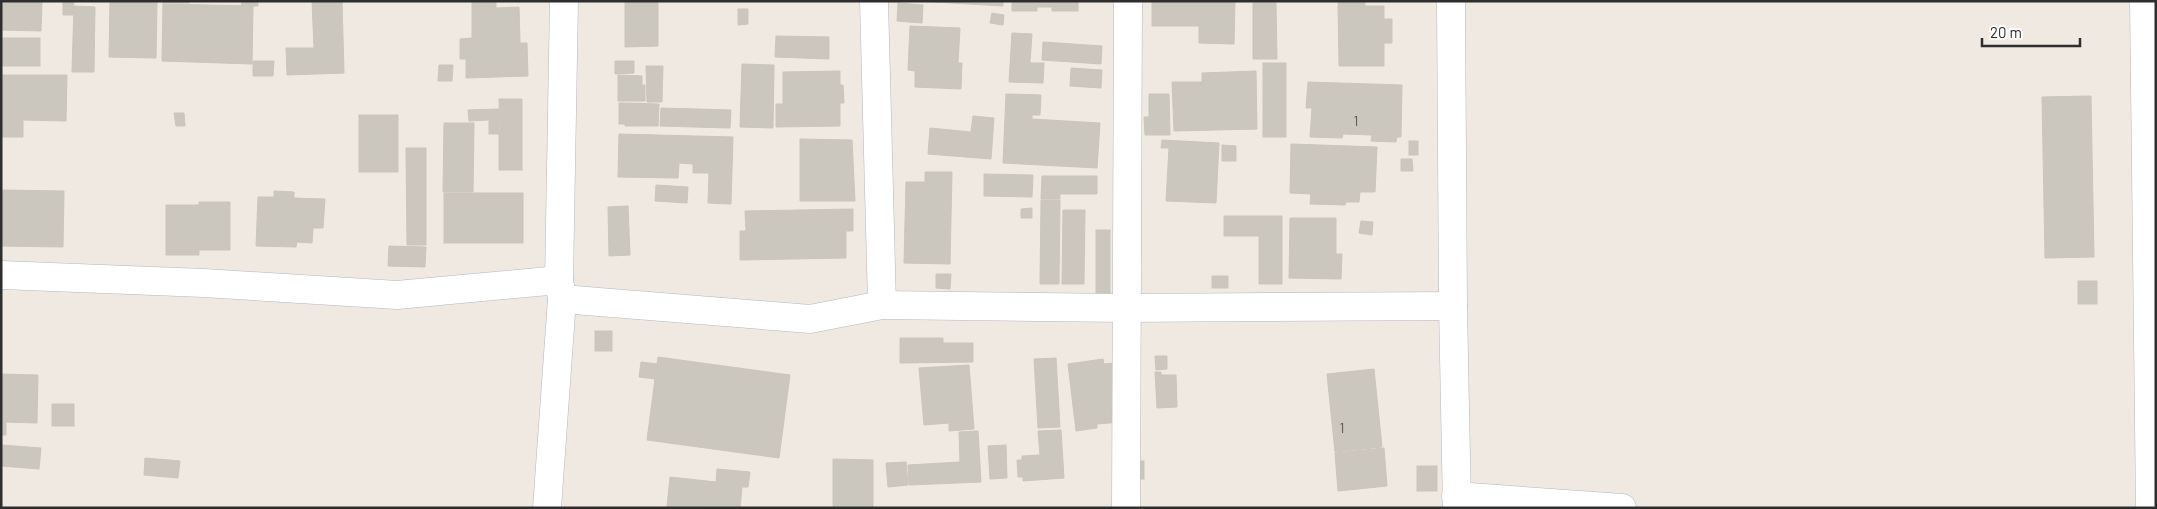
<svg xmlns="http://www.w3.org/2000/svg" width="2157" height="509" font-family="Barlow,sans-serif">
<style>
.building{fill:#cbc7bf;stroke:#cbc5ba}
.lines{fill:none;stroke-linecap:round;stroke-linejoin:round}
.street-casing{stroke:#b4b7c1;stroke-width:29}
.street{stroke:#fff;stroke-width:28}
.labels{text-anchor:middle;stroke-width:5;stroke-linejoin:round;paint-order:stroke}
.number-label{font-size:14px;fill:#555452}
</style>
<rect width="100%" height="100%" fill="#efe9e1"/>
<!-- building -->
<g class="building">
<polygon points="1,1 42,1 41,31 1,30"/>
<polygon points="63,1 74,1 73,15 63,15"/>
<polygon points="110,1 157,1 156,58 109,57"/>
<rect x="163" y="1" width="26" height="2"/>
<polygon points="242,1 258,1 258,6 241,6"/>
<polygon points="312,1 342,1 344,73 287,75 286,48 314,48"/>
<polygon points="472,1 496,1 496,8 519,7 520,43 527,43 528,76 466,78 466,59 460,59 460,39 472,38"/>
<polygon points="625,1 658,1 658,46 625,47"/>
<polygon points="917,1 1003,1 1003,6"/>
<polygon points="1012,1 1078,1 1078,11 1052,11 1052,7 1037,7 1037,11 1012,11"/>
<polygon points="1152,1 1235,1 1234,44 1199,43 1199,26 1152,26"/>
<polygon points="1338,1 1365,1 1365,6 1384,6 1384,19 1392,19 1392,43 1384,43 1384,66 1339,66"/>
<polygon points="898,3 923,5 922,23 897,21"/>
<polygon points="1253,3 1276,3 1277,59 1253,59"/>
<polygon points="163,4 253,6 252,64 162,61"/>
<polygon points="74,6 95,7 94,72 72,72"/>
<polygon points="738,9 748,9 748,24 738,25"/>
<polygon points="992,13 1004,15 1003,25 990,23"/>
<polygon points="910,26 960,28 958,63 962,63 961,89 915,87 915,71 908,70"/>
<polygon points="1012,33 1032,34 1030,63 1044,63 1043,83 1009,82"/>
<polygon points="776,36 829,37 829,59 775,57"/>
<rect x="1" y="38" width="39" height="28"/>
<polygon points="1043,42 1102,46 1101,64 1042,60"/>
<polygon points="253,61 274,61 273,76 253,76"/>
<polygon points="615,61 634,61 634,73 615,74"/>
<rect x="1263" y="63" width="23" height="74"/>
<polygon points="742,64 774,65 773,128 740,127"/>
<polygon points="439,65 453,65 452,81 438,81"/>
<polygon points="646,66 663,66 662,102 647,102"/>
<polygon points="1071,68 1102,70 1101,88 1070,86"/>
<polygon points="840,71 840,85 843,85 844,103 840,103 840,126 776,127 776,104 783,104 783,72"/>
<polygon points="1256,71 1257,129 1174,131 1172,82 1202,82 1202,73"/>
<polygon points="1,75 67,75 66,121 23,120 23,137 1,137"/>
<polygon points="618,75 642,76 642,85 645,85 645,101 618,101"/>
<polygon points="1308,82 1402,85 1401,137 1397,137 1396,142 1371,141 1372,135 1343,134 1342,138 1310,137 1312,108 1306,108"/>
<polygon points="1006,94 1041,95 1040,115 1032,115 1032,119 1100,123 1097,168 1003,163"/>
<polygon points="1149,94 1169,94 1170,135 1145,135 1144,117 1149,117"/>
<polygon points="2091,96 2094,257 2045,258 2042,97"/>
<polygon points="499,99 522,99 522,131 500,131"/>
<rect x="619" y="103" width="6" height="21"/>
<polygon points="626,103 659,104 658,126 625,126"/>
<polygon points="661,108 731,110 730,128 660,126"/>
<polygon points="499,109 499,116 489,116 489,120 469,121 468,110"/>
<polygon points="174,113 184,113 185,126 176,126"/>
<rect x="359" y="115" width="39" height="57"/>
<rect x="489" y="116" width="10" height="18"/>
<polygon points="973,116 994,118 991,159 928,154 930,128 971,132"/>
<polygon points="444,123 474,123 473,192 443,192"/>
<rect x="499" y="131" width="23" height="39"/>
<polygon points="619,134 733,137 731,204 708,203 709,173 693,173 693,164 679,163 678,178 618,177"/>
<polygon points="800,139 852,140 855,201 800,201"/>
<polygon points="1162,140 1219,143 1216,203 1166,201 1169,148 1161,148"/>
<rect x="1409" y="141" width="9" height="14"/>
<polygon points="1291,144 1377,147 1375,192 1360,192 1359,202 1346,202 1345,205 1310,204 1311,194 1290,193"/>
<polygon points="1222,145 1236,146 1236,161 1222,161"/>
<polygon points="406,148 426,148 426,245 407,245"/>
<polygon points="1401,159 1412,159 1413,171 1401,171"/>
<polygon points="925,172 952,172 950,264 904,263 906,182 925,182"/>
<polygon points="984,174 1033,175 1032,197 984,196"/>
<polygon points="1042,176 1097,176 1097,194 1060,194 1060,199 1041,199"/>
<polygon points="656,185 688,187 687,203 655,201"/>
<polygon points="1,190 64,191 63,247 1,246"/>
<polygon points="274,191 294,192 294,198 325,199 323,228 313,228 312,243 297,242 296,247 256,246 258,197 274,197"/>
<rect x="444" y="193" width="79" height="50"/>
<polygon points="1041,200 1060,200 1059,284 1040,284"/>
<polygon points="199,202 230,202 230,250 199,250 199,255 166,255 166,205 199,205"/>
<polygon points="628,206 630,255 609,256 608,207"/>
<polygon points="1032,208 1032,218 1021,218 1021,209"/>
<polygon points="853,209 853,231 846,231 846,258 740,260 740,231 746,231 745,211"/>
<polygon points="1063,210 1085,210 1084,284 1062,284"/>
<polygon points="1224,216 1282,216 1282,284 1259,284 1259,236 1224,236"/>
<polygon points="1290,218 1336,218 1336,254 1342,254 1341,279 1289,278"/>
<polygon points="1361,221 1373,222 1372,235 1359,233"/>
<rect x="1096" y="230" width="14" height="73"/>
<polygon points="389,246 426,247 425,267 388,266"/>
<polygon points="936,274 951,274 950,289 936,288"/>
<rect x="1212" y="276" width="16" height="12"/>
<rect x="2078" y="281" width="19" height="23"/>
<rect x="595" y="331" width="17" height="20"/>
<polygon points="900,338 943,338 943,343 973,343 973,362 900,363"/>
<polygon points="1155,356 1167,356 1167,369 1156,370"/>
<polygon points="658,357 790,375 779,458 647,440 655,379 639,377 641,362 657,364"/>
<polygon points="1056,358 1060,427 1038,428 1034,359"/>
<polygon points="1103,359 1104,364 1114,363 1121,422 1097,424 1097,428 1076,431 1068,364"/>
<polygon points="969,365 974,429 949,431 949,423 924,425 919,368"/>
<polygon points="1374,369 1382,447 1335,452 1327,374"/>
<polygon points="1155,372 1161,372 1161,375 1176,375 1177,407 1157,408"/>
<polygon points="1,374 38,375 37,423 6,422 6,435 1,435"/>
<rect x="52" y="404" width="22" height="22"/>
<polygon points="1061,430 1064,478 1023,481 1023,477 1018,477 1017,460 1022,460 1022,456 1040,455 1038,431"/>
<polygon points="978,431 981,482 909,485 908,465 960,462 959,432"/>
<polygon points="1,445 41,448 39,469 1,466"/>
<polygon points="1006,445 1007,478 990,479 988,446"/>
<polygon points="1384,448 1387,486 1338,491 1335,453"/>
<polygon points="145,458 180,461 178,478 144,475"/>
<polygon points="833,459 873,460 873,508 833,508"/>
<rect x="1129" y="461" width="15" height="18"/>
<polygon points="906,462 908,485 888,487 886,463"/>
<rect x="1417" y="466" width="20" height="25"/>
<polygon points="717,469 750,472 748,487 742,487 740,508 667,507 670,477 716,482"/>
</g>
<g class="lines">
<defs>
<g id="street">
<polyline points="874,1 882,305"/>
<polyline points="1451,1 1453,306 1457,508"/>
<polyline points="2144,1 2150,508"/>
<polyline points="1,275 204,283 397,295 559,280"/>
<polyline points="562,299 810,319 882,305 1125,308 1453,306"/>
<polyline points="1456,496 1622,508"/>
<polyline points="547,508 562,299 559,280 564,1"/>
<polyline points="1126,508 1128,1"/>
</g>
</defs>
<!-- street casing -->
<use href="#street" class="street-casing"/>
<!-- street -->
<use href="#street" class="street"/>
</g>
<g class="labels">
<!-- number labels -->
<g class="number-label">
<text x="1356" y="126">1</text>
<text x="1342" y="433">1</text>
</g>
</g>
<!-- border -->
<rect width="2157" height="509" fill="none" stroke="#2e2e2e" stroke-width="5"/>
<!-- scale -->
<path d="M1982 38v8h98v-8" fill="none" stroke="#2e2e2e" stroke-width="2.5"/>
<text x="1990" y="38" font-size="15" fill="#2e2e2e" stroke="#ffffff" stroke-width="4" paint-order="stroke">20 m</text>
</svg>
